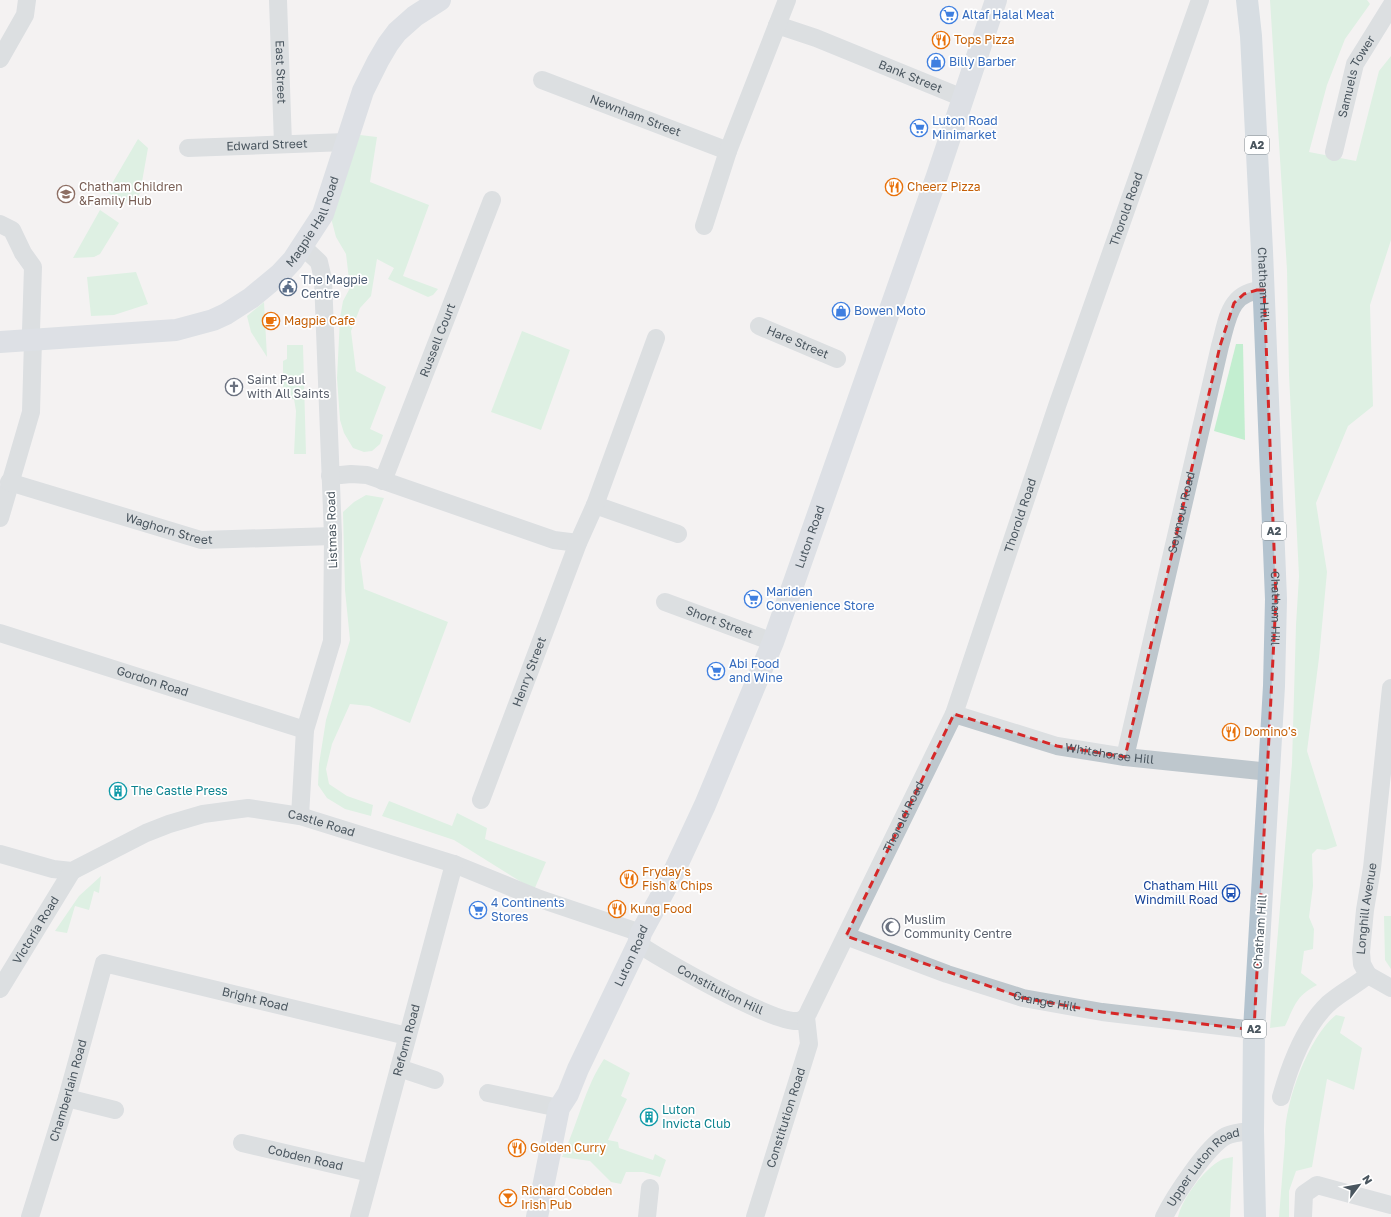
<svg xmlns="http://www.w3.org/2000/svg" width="1391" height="1217" font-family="'Golos Text',sans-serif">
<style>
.green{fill:#c3eed0}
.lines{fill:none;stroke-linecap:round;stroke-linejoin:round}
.street{stroke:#bec7cd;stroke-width:18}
.secondary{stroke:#c0cbd4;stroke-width:22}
.primary{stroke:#b3c3cf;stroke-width:22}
.marked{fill:none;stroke:#d62828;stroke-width:3;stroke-dasharray:8 5;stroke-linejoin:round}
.labels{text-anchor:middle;stroke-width:3.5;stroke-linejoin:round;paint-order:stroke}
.shield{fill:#fff;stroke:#80898f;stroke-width:1}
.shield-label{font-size:11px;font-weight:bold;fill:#4a565f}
.shop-label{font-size:12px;fill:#366cbe;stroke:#fff;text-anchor:start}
.food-label{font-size:12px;fill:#c56008;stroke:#fff;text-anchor:start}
.street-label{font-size:12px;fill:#4a565f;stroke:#fff}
.education-label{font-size:12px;fill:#785e54;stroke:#fff;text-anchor:start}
.service-label{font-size:12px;fill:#4e5e75;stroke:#fff;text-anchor:start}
.worship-label{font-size:12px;fill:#5b616d;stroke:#fff;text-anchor:start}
.culture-label{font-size:12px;fill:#0d838f;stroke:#fff;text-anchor:start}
.transit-label{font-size:12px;fill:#164399;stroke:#fff;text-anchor:end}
</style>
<rect width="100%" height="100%" fill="#f4f2f2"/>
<!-- green -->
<g class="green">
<path d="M1270,0H1367L1370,4L1345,39L1327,85L1309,152L1356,161L1379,71L1391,56V240L1370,305L1373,406L1348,426L1316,503L1327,572L1319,658L1307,751L1337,846L1325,850L1317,849L1312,854L1313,886L1309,917L1314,929L1313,949L1304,951L1301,973L1317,985C1296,996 1295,1005 1285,1026L1270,1028L1292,763L1296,625L1299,576L1289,375L1287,270Z"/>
<polygon points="360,135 377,137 370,182 429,205 403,276 438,289 433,295 428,297 388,279 394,268 377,259 371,296 360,308 351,331 356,371 386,387 370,429 383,435 380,444 372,451 364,452 353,448 344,433 340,420 337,378 340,318 343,301 350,288 346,254 336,237 331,218"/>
<polygon points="138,139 148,148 140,193 134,204 127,200 125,204 107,192"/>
<polygon points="100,210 119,223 100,254 94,257 73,258"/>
<polygon points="136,272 148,304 114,315 91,316 87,277"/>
<polygon points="264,302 267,357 251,332 247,316"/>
<polygon points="522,331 570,350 541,430 491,412"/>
<polygon points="1236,344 1243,344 1245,440 1214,431"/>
<polygon points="287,345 303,345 306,454 294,454 296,411 294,399 283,398 283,361 287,359"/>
<polygon points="366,495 384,498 360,559 364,589 448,622 410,723 369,706 350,704 332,744 326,769 329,784 347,796 373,805 371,816 345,809 327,798 318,785 319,764 326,720 350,640 345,590 343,512 354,502"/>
<polygon points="389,801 452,826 457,813 487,828 485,839 546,862 534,890 454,840 382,816"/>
<polygon points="101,876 99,893 94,891 89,910 75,906 67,933 55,931 79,896"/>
<polygon points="1384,916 1391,916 1391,969 1385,960"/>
<path d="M1336,1015L1345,1017L1340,1033L1362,1048L1354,1090L1327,1079L1312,1167L1296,1171L1289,1191V1217H1279L1285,1141C1283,1106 1308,1037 1336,1015Z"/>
<path d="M604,1059L630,1073L621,1096L627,1099L608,1140L618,1142L619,1148L653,1160L655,1154L666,1160L660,1177L643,1172H626L621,1184L611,1182L590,1161L562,1157C578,1124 584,1089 604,1059Z"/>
<path d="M1233,1157L1230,1217H1178C1182,1199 1204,1169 1221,1160C1224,1158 1229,1158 1233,1157Z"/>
</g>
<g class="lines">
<!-- street -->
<g class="street">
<path id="s1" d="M278,0L283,144"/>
<path id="s2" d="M777,25L816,38L963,98"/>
<polyline points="0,59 25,15 27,0"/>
<path id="s3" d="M542,80L728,151"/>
<path id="s4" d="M188,148L346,142"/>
<path id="s5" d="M1334,152L1355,64L1391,6"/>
<polyline points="0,224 12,230 23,253 33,267 31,331 33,340 31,412 0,518"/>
<polyline points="704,226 728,151 787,0"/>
<path id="s6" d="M759,326L837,359"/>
<polyline points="330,476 351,474 367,475 554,540 578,543"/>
<path id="s7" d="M383,481L492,200"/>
<path id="s8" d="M9,482L201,540L333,536"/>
<polyline points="595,505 678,534"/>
<path id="s9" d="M665,602L773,642"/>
<path id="s10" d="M0,633L305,730"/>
<path id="s11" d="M954,714L1057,746L1125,757L1270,772"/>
<path id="s12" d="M1125,757L1220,346C1228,318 1229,291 1264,290"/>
<path id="s13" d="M481,800L578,543L595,505L656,338"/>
<polyline points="300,816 305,730 332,641 333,536 323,279 319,262 303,247"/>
<path id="s14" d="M0,854L53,869L72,871L146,833L169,824L203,814L248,808L300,816L454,864L540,899L641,933"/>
<path id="s15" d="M846,936L947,974L1023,998L1102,1012L1254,1030"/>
<path id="s16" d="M638,944C665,961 771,1023 798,1021C804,1020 807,1016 809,1011L954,714L1057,406L1200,0"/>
<polyline points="1368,975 1391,988"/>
<path id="s17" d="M0,989L72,871"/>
<polyline points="399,1068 435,1080"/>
<polyline points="488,1093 559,1108"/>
<path id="s18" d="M1281,1097C1290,1065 1304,1027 1328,1004C1340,993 1355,986 1368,975L1362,964L1361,952L1365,910L1372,868L1391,688"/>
<polyline points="67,1098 115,1110"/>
<path id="s19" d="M242,1143L370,1173"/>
<path id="s20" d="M30,1217L67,1098L104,963L407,1036"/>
<path id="s21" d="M359,1217L454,864"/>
<polyline points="647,1217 650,1188"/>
<path id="s22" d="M755,1217L809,1044L806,1017"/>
<path id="s23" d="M1164,1217C1174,1197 1207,1146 1226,1136C1235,1132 1244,1132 1253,1131"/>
<polyline points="1303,1217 1304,1194 1317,1185 1391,1205"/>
</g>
<!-- secondary -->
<g class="secondary">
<path id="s24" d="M0,342L176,330L213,320L226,314L251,298L280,274L293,260L323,214L363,91L378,61L388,44L397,32L415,16L440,0"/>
<path id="s25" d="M537,1217L559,1108L568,1094L578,1069L638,944L641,933L671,878L705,805L773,642L937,176L996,0"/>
</g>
<!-- primary -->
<path class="primary" id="s26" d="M1247,0L1251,36L1262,251L1276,599L1274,686L1254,1030L1253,1131L1255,1217"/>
</g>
<!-- marked area -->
<path d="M0 0H1391V1217H0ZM1257,290H1264L1276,599L1254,1030L1102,1012L1023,998L846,936L954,714L1057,746L1125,757L1220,346L1234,303L1244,294Z" fill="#f4f2f2" fill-opacity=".55" fill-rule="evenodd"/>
<path class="marked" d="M1257,290H1264L1276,599L1254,1030L1102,1012L1023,998L846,936L954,714L1057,746L1125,757L1220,346L1234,303L1244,294Z"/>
<!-- icons -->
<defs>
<symbol id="supermarket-ring" viewBox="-11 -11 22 22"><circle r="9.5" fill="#fff" stroke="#3f7fe0" stroke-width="1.5"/><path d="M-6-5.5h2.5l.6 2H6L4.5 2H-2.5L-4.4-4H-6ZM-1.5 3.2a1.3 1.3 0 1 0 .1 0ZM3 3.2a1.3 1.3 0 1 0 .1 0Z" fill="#3f7fe0"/></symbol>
<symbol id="restaurant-ring" viewBox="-11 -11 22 22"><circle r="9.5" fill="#fff" stroke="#e8710a" stroke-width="1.5"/><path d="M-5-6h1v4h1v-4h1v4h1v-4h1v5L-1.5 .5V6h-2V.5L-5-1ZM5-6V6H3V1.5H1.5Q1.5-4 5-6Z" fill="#e8710a"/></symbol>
<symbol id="shop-ring" viewBox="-11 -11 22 22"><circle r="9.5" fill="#fff" stroke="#3f7fe0" stroke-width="1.5"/><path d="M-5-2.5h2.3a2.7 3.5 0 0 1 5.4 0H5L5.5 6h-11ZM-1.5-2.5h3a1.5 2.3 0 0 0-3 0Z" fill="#3f7fe0"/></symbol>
<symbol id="school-ring" viewBox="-11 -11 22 22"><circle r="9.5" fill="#fff" stroke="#8d6e63" stroke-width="1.5"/><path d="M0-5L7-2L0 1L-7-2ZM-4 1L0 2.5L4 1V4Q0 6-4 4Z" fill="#8d6e63"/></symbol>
<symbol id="civic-ring" viewBox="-11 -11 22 22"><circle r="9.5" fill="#fff" stroke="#5c6f8a" stroke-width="1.5"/><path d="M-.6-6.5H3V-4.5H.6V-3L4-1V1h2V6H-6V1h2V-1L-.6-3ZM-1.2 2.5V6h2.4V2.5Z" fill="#5c6f8a"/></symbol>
<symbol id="cafe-ring" viewBox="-11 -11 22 22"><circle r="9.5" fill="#fff" stroke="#e8710a" stroke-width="1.5"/><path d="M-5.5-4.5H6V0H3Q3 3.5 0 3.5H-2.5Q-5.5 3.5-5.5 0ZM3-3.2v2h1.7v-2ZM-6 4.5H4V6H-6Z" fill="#e8710a"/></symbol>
<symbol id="church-ring" viewBox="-11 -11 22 22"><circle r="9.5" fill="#fff" stroke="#6b7280" stroke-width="1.5"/><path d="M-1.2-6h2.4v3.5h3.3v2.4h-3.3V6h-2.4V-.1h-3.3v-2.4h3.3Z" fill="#6b7280"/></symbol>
<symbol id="building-ring" viewBox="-11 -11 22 22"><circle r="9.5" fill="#fff" stroke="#0f9aa8" stroke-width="1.5"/><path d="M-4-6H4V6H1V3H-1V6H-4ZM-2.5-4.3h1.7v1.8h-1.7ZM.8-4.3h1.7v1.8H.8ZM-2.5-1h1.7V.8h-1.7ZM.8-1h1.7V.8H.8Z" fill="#0f9aa8"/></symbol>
<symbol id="bus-ring" viewBox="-11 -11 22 22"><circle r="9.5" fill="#fff" stroke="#1a4fb4" stroke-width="1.5"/><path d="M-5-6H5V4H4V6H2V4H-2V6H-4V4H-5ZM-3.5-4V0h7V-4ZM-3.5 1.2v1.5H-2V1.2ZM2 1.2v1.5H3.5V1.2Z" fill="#1a4fb4"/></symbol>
<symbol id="mosque-ring" viewBox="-11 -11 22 22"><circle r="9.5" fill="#fff" stroke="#6b7280" stroke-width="1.5"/><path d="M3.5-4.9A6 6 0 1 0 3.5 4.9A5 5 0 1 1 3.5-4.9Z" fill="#6b7280"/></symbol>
<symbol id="bar-ring" viewBox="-11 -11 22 22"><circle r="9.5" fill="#fff" stroke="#e8710a" stroke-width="1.5"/><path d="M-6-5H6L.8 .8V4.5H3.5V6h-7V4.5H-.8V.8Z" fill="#e8710a"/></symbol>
</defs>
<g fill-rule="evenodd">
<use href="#supermarket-ring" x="939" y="5" width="20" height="20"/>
<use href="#restaurant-ring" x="931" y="30" width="20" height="20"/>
<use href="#shop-ring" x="926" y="52" width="20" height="20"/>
<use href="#supermarket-ring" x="909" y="118" width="20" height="20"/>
<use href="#restaurant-ring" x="884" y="177" width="20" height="20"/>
<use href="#school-ring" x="56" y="184" width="20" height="20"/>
<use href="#civic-ring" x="278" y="277" width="20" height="20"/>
<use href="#shop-ring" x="831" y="301" width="20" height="20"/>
<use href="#cafe-ring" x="261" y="311" width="20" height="20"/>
<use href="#church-ring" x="224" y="377" width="20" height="20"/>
<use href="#supermarket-ring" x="743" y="589" width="20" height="20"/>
<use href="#supermarket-ring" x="706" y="661" width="20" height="20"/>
<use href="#restaurant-ring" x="1221" y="722" width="20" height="20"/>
<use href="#building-ring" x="108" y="781" width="20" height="20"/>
<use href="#restaurant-ring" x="619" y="869" width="20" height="20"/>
<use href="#bus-ring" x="1221" y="883" width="20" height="20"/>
<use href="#restaurant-ring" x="607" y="899" width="20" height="20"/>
<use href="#supermarket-ring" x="468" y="900" width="20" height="20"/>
<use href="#mosque-ring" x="881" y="917" width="20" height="20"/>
<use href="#building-ring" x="639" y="1107" width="20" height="20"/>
<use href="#restaurant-ring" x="507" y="1138" width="20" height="20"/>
<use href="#bar-ring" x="498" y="1188" width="20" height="20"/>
</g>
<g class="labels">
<!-- shield labels -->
<g class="shield">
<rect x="1245" y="136" width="24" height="18" rx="3"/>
<rect x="1262" y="522" width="24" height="18" rx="3"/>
<rect x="1242" y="1020" width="24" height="18" rx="3"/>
</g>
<g class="shield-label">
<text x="1257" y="149">A2</text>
<text x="1274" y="535">A2</text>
<text x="1254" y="1033">A2</text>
</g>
<!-- shop labels -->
<g class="shop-label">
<text x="962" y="19">Altaf Halal Meat</text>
<text x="949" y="66">Billy Barber</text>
<text x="932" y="125">Luton Road<tspan x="932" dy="14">Minimarket</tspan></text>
<text x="854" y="315">Bowen Moto</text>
<text x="766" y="596">Mariden<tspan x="766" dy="14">Convenience Store</tspan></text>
<text x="729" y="668">Abi Food<tspan x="729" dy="14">and Wine</tspan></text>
<text x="491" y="907">4 Continents<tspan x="491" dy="14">Stores</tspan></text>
</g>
<!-- food labels -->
<g class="food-label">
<text x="954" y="44">Tops Pizza</text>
<text x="907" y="191">Cheerz Pizza</text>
<text x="284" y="325">Magpie Cafe</text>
<text x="1244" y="736">Domino's</text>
<text x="642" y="876">Fryday's<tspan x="642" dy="14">Fish &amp; Chips</tspan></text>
<text x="630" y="913">Kung Food</text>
<text x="530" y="1152">Golden Curry</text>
<text x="521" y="1195">Richard Cobden<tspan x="521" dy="14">Irish Pub</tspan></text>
</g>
<!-- street labels -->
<g class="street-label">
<text dy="4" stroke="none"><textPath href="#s1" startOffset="72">East Street</textPath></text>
<text dy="4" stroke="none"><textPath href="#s2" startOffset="143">Bank Street</textPath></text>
<text dy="4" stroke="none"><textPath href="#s5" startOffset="79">Samuels Tower</textPath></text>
<text dy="4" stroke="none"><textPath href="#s3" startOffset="100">Newnham Street</textPath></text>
<text dy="4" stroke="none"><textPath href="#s4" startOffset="79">Edward Street</textPath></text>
<text dy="4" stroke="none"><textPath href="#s16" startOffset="1058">Thorold Road</textPath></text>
<text dy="4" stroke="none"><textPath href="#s24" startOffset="359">Magpie Hall Road</textPath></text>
<text dy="4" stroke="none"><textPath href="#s26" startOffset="285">Chatham Hill</textPath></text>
<text dy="4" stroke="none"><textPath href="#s7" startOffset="151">Russell Court</textPath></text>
<text dy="4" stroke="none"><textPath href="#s6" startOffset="42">Hare Street</textPath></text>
<text dy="4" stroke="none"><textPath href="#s12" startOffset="251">Seymour Road</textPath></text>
<text dy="4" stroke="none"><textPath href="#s16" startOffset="734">Thorold Road</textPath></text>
<text dy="4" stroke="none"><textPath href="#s8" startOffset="167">Waghorn Street</textPath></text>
<text transform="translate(332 530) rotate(-92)" y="4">Listmas Road</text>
<text dy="4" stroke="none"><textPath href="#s25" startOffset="736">Luton Road</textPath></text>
<text dy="4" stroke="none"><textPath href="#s26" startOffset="609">Chatham Hill</textPath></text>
<text dy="4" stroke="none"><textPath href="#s9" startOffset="58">Short Street</textPath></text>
<text dy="4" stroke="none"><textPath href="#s13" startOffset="137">Henry Street</textPath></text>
<text dy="4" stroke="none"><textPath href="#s10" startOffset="160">Gordon Road</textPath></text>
<text dy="4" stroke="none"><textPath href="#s11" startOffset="161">Whitehorse Hill</textPath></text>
<text dy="4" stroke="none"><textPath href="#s16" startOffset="410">Thorold Road</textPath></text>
<text dy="4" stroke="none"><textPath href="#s14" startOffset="338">Castle Road</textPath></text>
<text dy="4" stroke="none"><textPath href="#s18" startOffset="223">Longhill Avenue</textPath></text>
<text dy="4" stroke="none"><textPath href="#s17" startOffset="69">Victoria Road</textPath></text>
<text transform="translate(1260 932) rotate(-86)" y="4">Chatham Hill</text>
<text dy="4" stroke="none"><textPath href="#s25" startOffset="280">Luton Road</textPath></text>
<text dy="4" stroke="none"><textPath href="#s16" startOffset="94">Constitution Hill</textPath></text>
<text dy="4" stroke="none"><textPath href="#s20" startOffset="420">Bright Road</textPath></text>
<text dy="4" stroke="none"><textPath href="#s15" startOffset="210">Grange Hill</textPath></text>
<text dy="4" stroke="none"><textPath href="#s21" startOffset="183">Reform Road</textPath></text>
<text dy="4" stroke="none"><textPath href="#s20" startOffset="132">Chamberlain Road</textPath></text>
<text dy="4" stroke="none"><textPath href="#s22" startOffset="104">Constitution Road</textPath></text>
<text dy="4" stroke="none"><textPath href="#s19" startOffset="65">Cobden Road</textPath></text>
<text dy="4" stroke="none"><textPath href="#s23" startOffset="65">Upper Luton Road</textPath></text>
</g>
<!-- education labels -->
<g class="education-label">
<text x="79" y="191">Chatham Children<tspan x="79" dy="14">&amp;Family Hub</tspan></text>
</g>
<!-- service labels -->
<g class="service-label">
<text x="301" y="284">The Magpie<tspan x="301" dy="14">Centre</tspan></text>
</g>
<!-- worship labels -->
<g class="worship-label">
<text x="247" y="384">Saint Paul<tspan x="247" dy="14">with All Saints</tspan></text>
<text x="904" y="924">Muslim<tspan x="904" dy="14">Community Centre</tspan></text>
</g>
<!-- culture labels -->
<g class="culture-label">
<text x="131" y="795">The Castle Press</text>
<text x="662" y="1114">Luton<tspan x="662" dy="14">Invicta Club</tspan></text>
</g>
<!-- transit labels -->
<g class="transit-label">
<text x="1218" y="890">Chatham Hill<tspan x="1218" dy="14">Windmill Road</tspan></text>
</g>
</g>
<!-- north arrow -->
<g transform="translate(1359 1185) rotate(58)" stroke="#ffffff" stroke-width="3" paint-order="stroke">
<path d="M0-3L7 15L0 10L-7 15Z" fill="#4a565f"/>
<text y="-6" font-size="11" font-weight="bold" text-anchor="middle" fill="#4a565f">N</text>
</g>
</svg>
